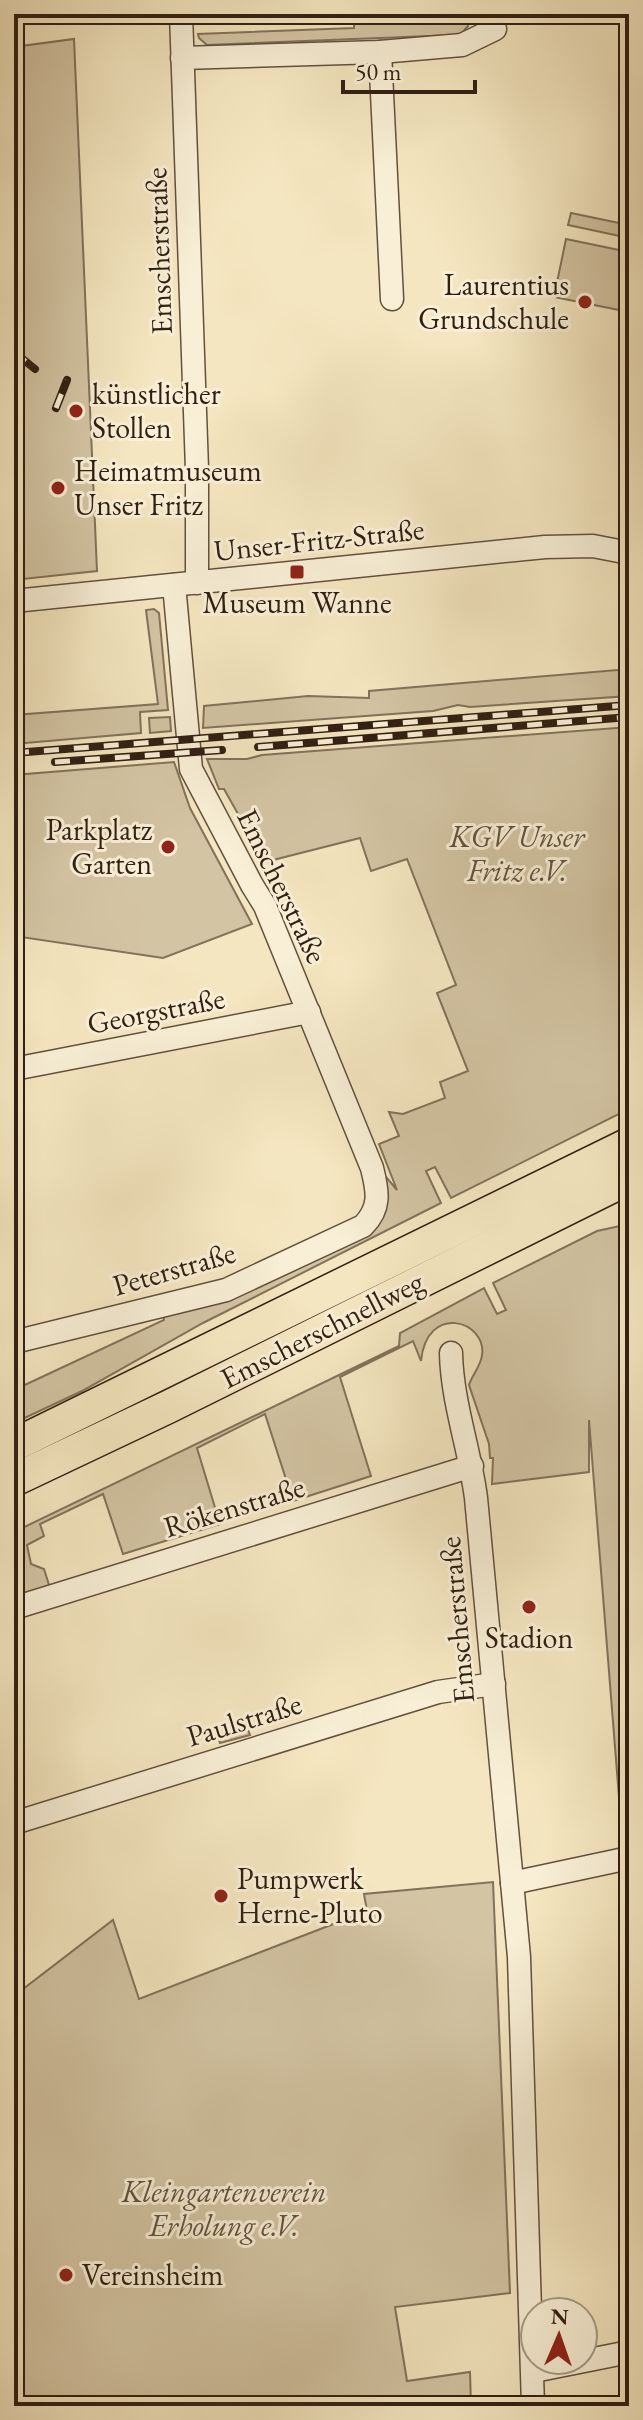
<svg xmlns="http://www.w3.org/2000/svg" width="643" height="2420" font-family="'EB Garamond',serif">
<style>
.green{fill:#d3c4a3;stroke:#82725b;stroke-width:2}
.lines{fill:none;stroke-linecap:round;stroke-linejoin:round}
.minor-casing{stroke:#62513e;stroke-width:25}
.highway-casing{stroke:#311f13;stroke-width:35}
.minor{stroke:#f8efd6;stroke-width:22}
.highway{stroke:#f4e6c0;stroke-width:32}
.rail-casing{stroke:#311f13;stroke-width:8}
.rail{stroke:#f8efd6;stroke-width:5;stroke-dasharray:15;stroke-linecap:butt}
.poi-dot{fill:#8f2418;stroke:#f8efd6;stroke-width:3}
.labels{text-anchor:middle;stroke-width:6;stroke-linejoin:round;paint-order:stroke}
.street-label{font-size:30px;fill:#311f13;stroke:#f8efd6}
.poi-label{font-size:30px;fill:#311f13;stroke:#f8efd6;text-anchor:start}
.park-label{font-size:30px;font-style:italic;fill:#62513e;stroke:#f8efd6}
</style>
<rect width="100%" height="100%" fill="#f4e6c0"/>
<filter id="stains"><feTurbulence type="fractalNoise" baseFrequency=".0025" numOctaves="4"/><feColorMatrix values="0 0 0 0 .2 0 0 0 0 .09 0 0 0 0 .02 0 0 0 .5 -.17"/></filter>
<radialGradient id="worn" r=".72"><stop offset=".6" stop-color="#630" stop-opacity="0"/><stop offset="1" stop-color="#630" stop-opacity=".3"/></radialGradient>
<!-- green -->
<g class="green">
<polygon points="354,14 470,14 468,26 462,33 455,35 207,45 199,38 198,34 354,28"/>
<polygon points="74,39 97,571 14,580 14,47"/>
<polygon points="571,213 629,225 629,238 568,225"/>
<polygon points="566,239 629,252 629,312 554,297"/>
<polygon points="154,609 159,613 168,710 140,712 141,733 14,744 14,715 158,704 146,610"/>
<polygon points="629,669 629,696 470,707 458,705 433,711 203,728 204,706 308,696 369,698 369,691"/>
<polygon points="170,717 171,731 150,733 149,718"/>
<polygon points="629,727 629,1109 451,1198 435,1167 426,1171 441,1203 203,1323 82,1391 14,1423 14,1390 164,1320 163,1312 366,1231 382,1172 397,1190 379,1144 399,1136 389,1112 403,1114 445,1098 440,1082 468,1071 437,993 456,985 407,859 371,871 360,838 265,862 224,789 219,789 207,759 247,759 262,755"/>
<polygon points="174,762 190,808 252,924 163,958 14,936 14,775"/>
<path d="M629,1224V1834L622,1835L589,1420V1472L492,1484L493,1458H490L489,1444L469,1385C472,1375 481,1366 482,1355C487,1321 427,1302 421,1361L413,1341L340,1377L371,1476L293,1501L265,1414L197,1448L220,1524L123,1554L103,1494L40,1524L44,1536L27,1545L31,1564L44,1569L50,1588L14,1599V1532L399,1346L400,1333L484,1288L497,1314L506,1310L493,1283L597,1231Z"/>
<polygon points="244,1719 250,1735 220,1743 215,1727"/>
<polygon points="493,1882 510,2293 395,2307 407,2381 470,2372 471,2406 14,2406 14,1996 113,1920 139,1999 367,1911 364,1894"/>
</g>
<g class="lines">
<defs>
<g id="minor">
<polyline points="181,14 197,469 197,583"/>
<polyline points="380,52 392,299"/>
<polyline points="182,58 380,52 462,45 495,29"/>
<polyline points="14,601 545,547 593,546 629,553"/>
<polyline points="14,1069 309,1012"/>
<path d="M14,1342L226,1290L363,1226C381,1208 378,1192 372,1168L265,906L252,885L191,769L174,585"/>
<path d="M451,1353C452,1402 470,1450 476,1498L519,1957L533,2406"/>
<polyline points="14,1608 472,1466"/>
<polyline points="14,1823 438,1692 494,1684"/>
<polyline points="512,1883 629,1858"/>
<polyline points="534,2371 629,2352"/>
</g>
<g id="highway">
<polyline points="14,1445 629,1144"/>
<polyline points="14,1480 168,1407 629,1178"/>
</g>
</defs>
<!-- minor casing -->
<use href="#minor" class="minor-casing"/>
<!-- highway casing -->
<use href="#highway" class="highway-casing"/>
<!-- minor -->
<use href="#minor" class="minor"/>
<!-- highway -->
<use href="#highway" class="highway"/>
<defs>
<g id="rail">
<polyline points="14,352 35,369"/>
<polyline points="56,408 67,380"/>
<polyline points="258,747 629,717"/>
<polyline points="14,753 629,705"/>
<polyline points="55,762 222,750"/>
</g>
</defs>
<!-- rail casing -->
<use href="#rail" class="rail-casing"/>
<!-- rail -->
<use href="#rail" class="rail"/>
</g>
<!-- markers -->
<g class="poi-dot">
<circle cx="585" cy="302" r="8"/>
<circle cx="76" cy="411" r="8"/>
<circle cx="58" cy="488" r="8"/>
<rect x="289" y="564" width="16" height="16" rx="4"/>
<circle cx="168" cy="847" r="8"/>
<circle cx="529" cy="1607" r="8"/>
<circle cx="221" cy="1896" r="8"/>
<circle cx="66" cy="2275" r="8"/>
</g>
<g class="labels">
<!-- street labels -->
<g class="street-label">
<text transform="translate(159 251) rotate(-92)" y="10">Emscherstraße</text>
<text transform="translate(319 540) rotate(-6)" y="10">Unser-Fritz-Straße</text>
<text transform="translate(282 886) rotate(64)" y="10">Emscherstraße</text>
<text transform="translate(156 1011) rotate(-11)" y="10">Georgstraße</text>
<text transform="translate(174 1269) rotate(-16)" y="10">Peterstraße</text>
<text transform="translate(322 1330) rotate(-27)" y="10">Emscherschnellweg</text>
<text transform="translate(234 1507) rotate(-17)" y="10">Rökenstraße</text>
<text transform="translate(457 1620) rotate(-95)" y="10">Emscherstraße</text>
<text transform="translate(244 1720) rotate(-17)" y="10">Paulstraße</text>
</g>
<!-- poi labels -->
<g class="poi-label">
<text x="569" y="295" text-anchor="end">Laurentius<tspan x="569" dy="34">Grundschule</tspan></text>
<text x="92" y="404">künstlicher<tspan x="92" dy="34">Stollen</tspan></text>
<text x="74" y="481">Heimatmuseum<tspan x="74" dy="34">Unser Fritz</tspan></text>
<text x="297" y="613" text-anchor="middle">Museum Wanne</text>
<text x="152" y="840" text-anchor="end">Parkplatz<tspan x="152" dy="34">Garten</tspan></text>
<text x="529" y="1648" text-anchor="middle">Stadion</text>
<text x="237" y="1889">Pumpwerk<tspan x="237" dy="34">Herne-Pluto</tspan></text>
<text x="82" y="2285">Vereinsheim</text>
</g>
<!-- park labels -->
<g class="park-label">
<text x="517" y="847">KGV Unser<tspan x="517" dy="34">Fritz e.V.</tspan></text>
<text x="224" y="2202">Kleingartenverein<tspan x="224" dy="34">Erholung e.V.</tspan></text>
</g>
</g>
<!-- margin -->
<rect width="643" height="2420" fill="none" stroke="#f4e6c0" stroke-width="48"/>
<rect x="16" y="16" width="611" height="2388" fill="none" stroke="#311f13" stroke-width="4"/>
<rect x="24" y="24" width="595" height="2372" fill="none" stroke="#311f13" stroke-width="2"/>
<!-- north arrow -->
<g transform="translate(559 2336) rotate(2)"><circle r="38" fill="#f8efd6" stroke="#a89c88" stroke-width="2"/>
<path d="M0-6L14 30L0 20L-14 30Z" fill="#8f2418"/>
<text y="-12" font-size="22" font-weight="bold" text-anchor="middle" fill="#311f13">N</text>
</g>
<!-- scale -->
<path d="M343 80v12h132v-12" fill="none" stroke="#311f13" stroke-width="4"/>
<text x="355" y="80" font-size="24" fill="#311f13" stroke="#f8efd6" stroke-width="6" paint-order="stroke">50 m</text>
<rect width="100%" height="100%" filter="url(#stains)"/>
<rect width="100%" height="100%" fill="url(#worn)"/>
</svg>
